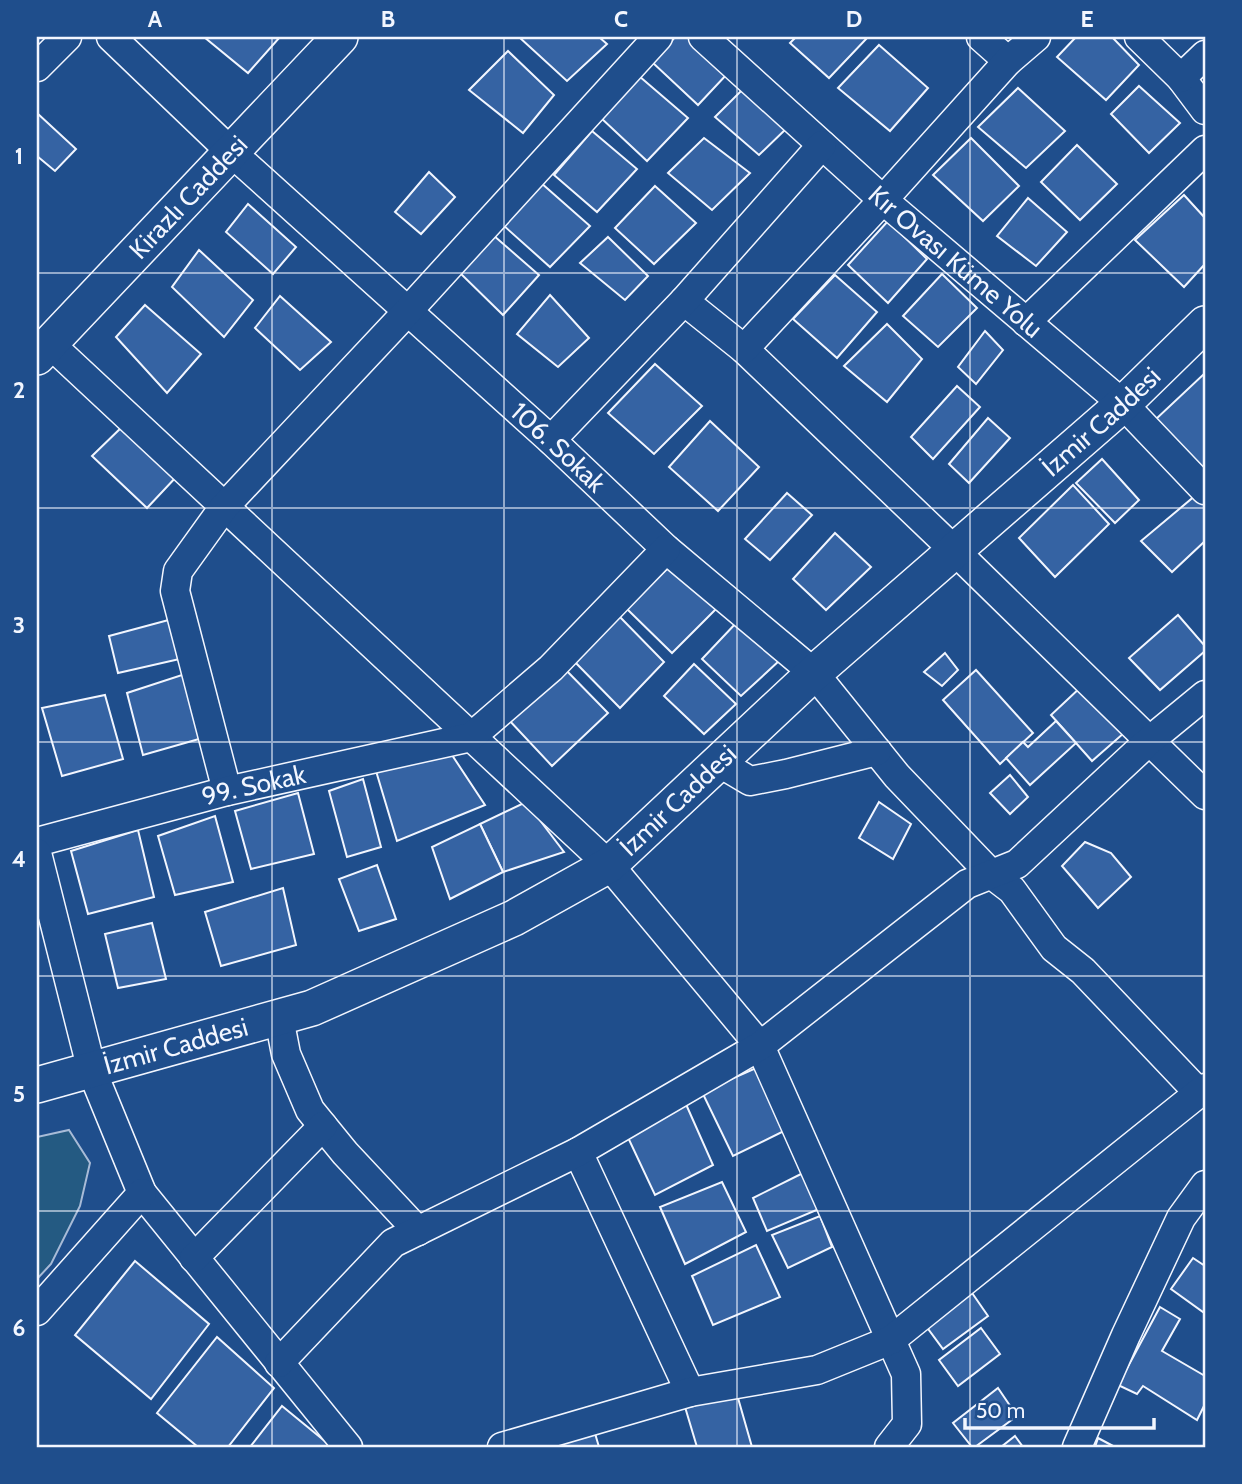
<svg xmlns="http://www.w3.org/2000/svg" width="1242" height="1484" font-family="Cabin,sans-serif">
<style>
.green{fill:#245a82;stroke:#a8bbd7;stroke-width:2}
.building{fill:#3563a3;stroke:#f2f6ff;stroke-width:2}
.lines{fill:none;stroke-linecap:round;stroke-linejoin:round}
.minor-casing{stroke:#f2f6ff;stroke-width:31}
.major-casing{stroke:#f2f6ff;stroke-width:38}
.minor{stroke:#1f4e8c;stroke-width:28}
.major{stroke:#1f4e8c;stroke-width:35}
.grid{fill:none;stroke:#f2f6ff;stroke-width:2;stroke-opacity:0.55}
.labels{text-anchor:middle;stroke-width:5;stroke-linejoin:round;paint-order:stroke}
.street-label{font-size:26px;fill:#f2f6ff;stroke:#1f4e8c}
.neatline{fill:none;stroke:#f2f6ff;stroke-width:2.5}
.grid-label{font-size:23px;text-anchor:middle;font-weight:bold;fill:#f2f6ff}
</style>
<rect width="100%" height="100%" fill="#1f4e8c"/>
<!-- green -->
<polygon class="green" points="69,1130 90,1163 80,1206 51,1264 37,1279 37,1137"/>
<!-- building -->
<g class="building">
<polygon points="204,37 280,37 248,73"/>
<polygon points="519,37 599,37 607,44 567,81"/>
<polygon points="675,37 690,37 728,73 698,105 653,63"/>
<polygon points="796,37 868,37 829,78 790,43"/>
<polygon points="1076,37 1112,37 1139,65 1106,100 1057,57"/>
<polygon points="879,45 928,88 890,131 838,88"/>
<polygon points="508,51 554,95 523,133 469,90"/>
<polygon points="639,76 688,118 647,161 601,118"/>
<polygon points="1139,86 1180,123 1149,153 1111,114"/>
<polygon points="745,87 789,126 759,155 715,117"/>
<polygon points="1018,88 1065,131 1026,168 978,127"/>
<polygon points="37,113 76,149 55,171 37,156"/>
<polygon points="592,131 637,169 597,212 554,175"/>
<polygon points="704,138 750,173 712,210 668,173"/>
<polygon points="971,138 1019,186 983,221 933,175"/>
<polygon points="1077,145 1117,184 1080,220 1041,182"/>
<polygon points="429,172 455,197 421,234 395,212"/>
<polygon points="540,182 590,226 550,267 503,225"/>
<polygon points="655,186 696,223 654,264 615,228"/>
<polygon points="1184,195 1205,218 1205,264 1184,287 1135,240"/>
<polygon points="1028,198 1067,232 1036,266 997,236"/>
<polygon points="248,204 296,247 273,274 226,232"/>
<polygon points="888,221 927,259 888,303 848,265"/>
<polygon points="493,235 539,275 503,315 459,272"/>
<polygon points="608,237 648,276 625,300 580,263"/>
<polygon points="199,250 253,300 224,337 172,287"/>
<polygon points="942,274 977,308 938,347 903,316"/>
<polygon points="835,275 877,312 837,358 793,319"/>
<polygon points="550,295 589,338 558,367 517,334"/>
<polygon points="280,296 331,342 300,370 255,328"/>
<polygon points="145,305 201,354 167,393 116,337"/>
<polygon points="887,324 922,359 887,402 844,366"/>
<polygon points="985,331 1003,350 976,384 958,367"/>
<polygon points="655,364 702,406 654,454 608,413"/>
<polygon points="1205,373 1205,474 1156,419"/>
<polygon points="957,386 980,407 933,459 911,437"/>
<polygon points="988,418 1010,438 969,483 949,464"/>
<polygon points="710,421 759,467 718,511 669,467"/>
<polygon points="124,425 178,475 147,508 92,456"/>
<polygon points="1102,459 1139,500 1115,523 1076,483"/>
<polygon points="1073,485 1109,524 1055,577 1019,538"/>
<polygon points="787,493 812,515 770,560 745,539"/>
<polygon points="1196,495 1205,505 1205,541 1172,572 1141,541"/>
<polygon points="835,533 871,567 826,610 793,579"/>
<polygon points="677,559 724,601 672,653 627,609"/>
<polygon points="618,615 664,662 620,708 571,658"/>
<polygon points="1178,615 1205,646 1205,651 1160,690 1129,658"/>
<polygon points="176,618 184,658 118,673 109,636"/>
<polygon points="738,621 780,660 741,696 702,659"/>
<polygon points="945,653 958,670 942,686 924,672"/>
<polygon points="694,664 736,704 704,734 664,696"/>
<polygon points="561,665 608,713 552,766 507,718"/>
<polygon points="976,670 1033,733 1000,764 943,700"/>
<polygon points="185,674 199,739 143,755 127,693"/>
<polygon points="1082,686 1124,733 1092,761 1051,715"/>
<polygon points="105,695 123,759 62,776 42,708"/>
<polygon points="1056,721 1076,743 1030,785 1006,758 1023,742 1028,747"/>
<polygon points="450,752 485,805 397,841 376,771"/>
<polygon points="1010,775 1028,797 1010,814 990,793"/>
<polygon points="363,779 381,847 347,857 329,791"/>
<polygon points="298,793 314,854 251,869 235,811"/>
<polygon points="526,802 564,852 503,872 480,824"/>
<polygon points="879,802 911,824 893,859 859,838"/>
<polygon points="215,816 233,882 175,895 158,836"/>
<polygon points="480,824 503,872 450,899 432,847"/>
<polygon points="138,830 154,897 88,914 71,851"/>
<polygon points="1085,842 1111,853 1131,877 1098,908 1062,866"/>
<polygon points="377,865 396,919 359,931 339,879"/>
<polygon points="283,888 296,945 221,966 205,912"/>
<polygon points="152,923 166,979 118,988 105,934"/>
<polygon points="756,1068 784,1131 733,1156 702,1092"/>
<polygon points="685,1102 713,1165 655,1195 624,1129"/>
<polygon points="805,1172 819,1209 767,1231 753,1198"/>
<polygon points="722,1182 746,1232 685,1264 660,1207"/>
<polygon points="820,1216 832,1247 788,1268 772,1235"/>
<polygon points="756,1245 780,1297 713,1325 692,1276"/>
<polygon points="1193,1258 1205,1266 1205,1309 1203,1312 1171,1289"/>
<polygon points="135,1261 209,1324 151,1399 75,1335"/>
<polygon points="970,1290 988,1316 943,1349 923,1322"/>
<polygon points="1160,1307 1180,1319 1162,1351 1205,1376 1205,1404 1197,1420 1143,1386 1137,1394 1118,1385"/>
<polygon points="981,1328 1000,1354 958,1386 939,1360"/>
<polygon points="217,1337 274,1388 228,1447 198,1447 157,1413"/>
<polygon points="998,1388 1017,1416 975,1447 972,1447 953,1423"/>
<polygon points="736,1391 752,1447 697,1447 685,1407"/>
<polygon points="282,1406 332,1447 250,1447"/>
<polygon points="594,1430 599,1447 540,1447"/>
<polygon points="1015,1436 1023,1447 1001,1447"/>
<polygon points="1098,1438 1115,1447 1095,1447"/>
</g>
<g class="lines">
<defs>
<g id="minor">
<path id="s1" d="M111,37L231,152L551,440L666,549L814,673L897,776L991,874L1012,890L1054,948L1083,971L1199,1093"/>
<path id="s2" d="M703,37L883,200L1123,404L1205,490"/>
<polyline points="981,37 1008,61"/>
<polyline points="1139,37 1181,78 1205,110"/>
<polyline points="37,67 67,37"/>
<polyline points="1181,78 1205,55"/>
<polyline points="684,301 744,349 955,551 1205,795"/>
<polyline points="1026,322 1205,150"/>
<polyline points="49,343 609,865 760,1046 906,1374 907,1424 889,1447"/>
<polyline points="744,349 883,200 1008,61 1036,37"/>
<polyline points="551,440 684,301 822,145"/>
<polyline points="718,762 750,781 786,774 877,751"/>
<polyline points="227,791 175,591 178,571 224,507 407,312 658,37"/>
<path id="s3" d="M37,842L227,791L471,737L551,668L666,549"/>
<polyline points="37,853 92,1071 142,1193 348,1447"/>
<polyline points="279,1018 286,1054 310,1110 345,1153 418,1231"/>
<polyline points="578,1152 690,1392"/>
<polyline points="194,1258 323,1126"/>
<polyline points="37,1311 142,1193"/>
<polyline points="279,1363 393,1243 578,1152 760,1046 967,884 1017,864 1149,741 1205,695"/>
<polyline points="502,1447 690,1392 817,1370 891,1340 1205,1088"/>
<polyline points="1077,1447 1126,1335 1181,1218 1205,1185"/>
</g>
<g id="major">
<path id="s4" d="M37,357L340,37"/>
<path id="s5" d="M37,1085L312,1008L514,918L609,865L814,673L1123,404L1205,324"/>
</g>
</defs>
<!-- minor casing -->
<use href="#minor" class="minor-casing"/>
<!-- major casing -->
<use href="#major" class="major-casing"/>
<!-- minor -->
<use href="#minor" class="minor"/>
<!-- major -->
<use href="#major" class="major"/>
</g>
<!-- grid -->
<path class="grid" d="M272,37V1447M504,37V1447M737,37V1447M970,37V1447M37,273H1205M37,508H1205M37,742H1205M37,976H1205M37,1211H1205"/>
<g class="labels">
<!-- street labels -->
<g class="street-label">
<text dy="9" stroke="none"><textPath href="#s4" startOffset="220">Kirazlı Caddesi</textPath></text>
<text dy="9" stroke="none"><textPath href="#s2" startOffset="338">Kır Ovası Küme Yolu</textPath></text>
<text dy="9" stroke="none"><textPath href="#s5" startOffset="1278">İzmir Caddesi</textPath></text>
<text dy="9" stroke="none"><textPath href="#s1" startOffset="607">106. Sokak</textPath></text>
<text dy="9" stroke="none"><textPath href="#s3" startOffset="224">99. Sokak</textPath></text>
<text dy="9" stroke="none"><textPath href="#s5" startOffset="710">İzmir Caddesi</textPath></text>
<text dy="9" stroke="none"><textPath href="#s5" startOffset="144">İzmir Caddesi</textPath></text>
</g>
</g>
<!-- border -->
<rect width="1242" height="1484" fill="none" stroke="#1f4e8c" stroke-width="77"/>
<!-- scale -->
<path d="M965 1418v10h189v-10" fill="none" stroke="#f2f6ff" stroke-width="3.5"/>
<text x="976" y="1418" font-size="21" fill="#f2f6ff" stroke="#1f4e8c" stroke-width="5" paint-order="stroke">50 m</text>
<rect x="38" y="38" width="1166" height="1408" class="neatline"/>
<g class="grid-label">
<text x="155" y="27">A</text>
<text x="388" y="27">B</text>
<text x="621" y="27">C</text>
<text x="854" y="27">D</text>
<text x="1087" y="27">E</text>
<text x="19" y="164">1</text>
<text x="19" y="398">2</text>
<text x="19" y="633">3</text>
<text x="19" y="867">4</text>
<text x="19" y="1102">5</text>
<text x="19" y="1336">6</text>
</g>
</svg>
